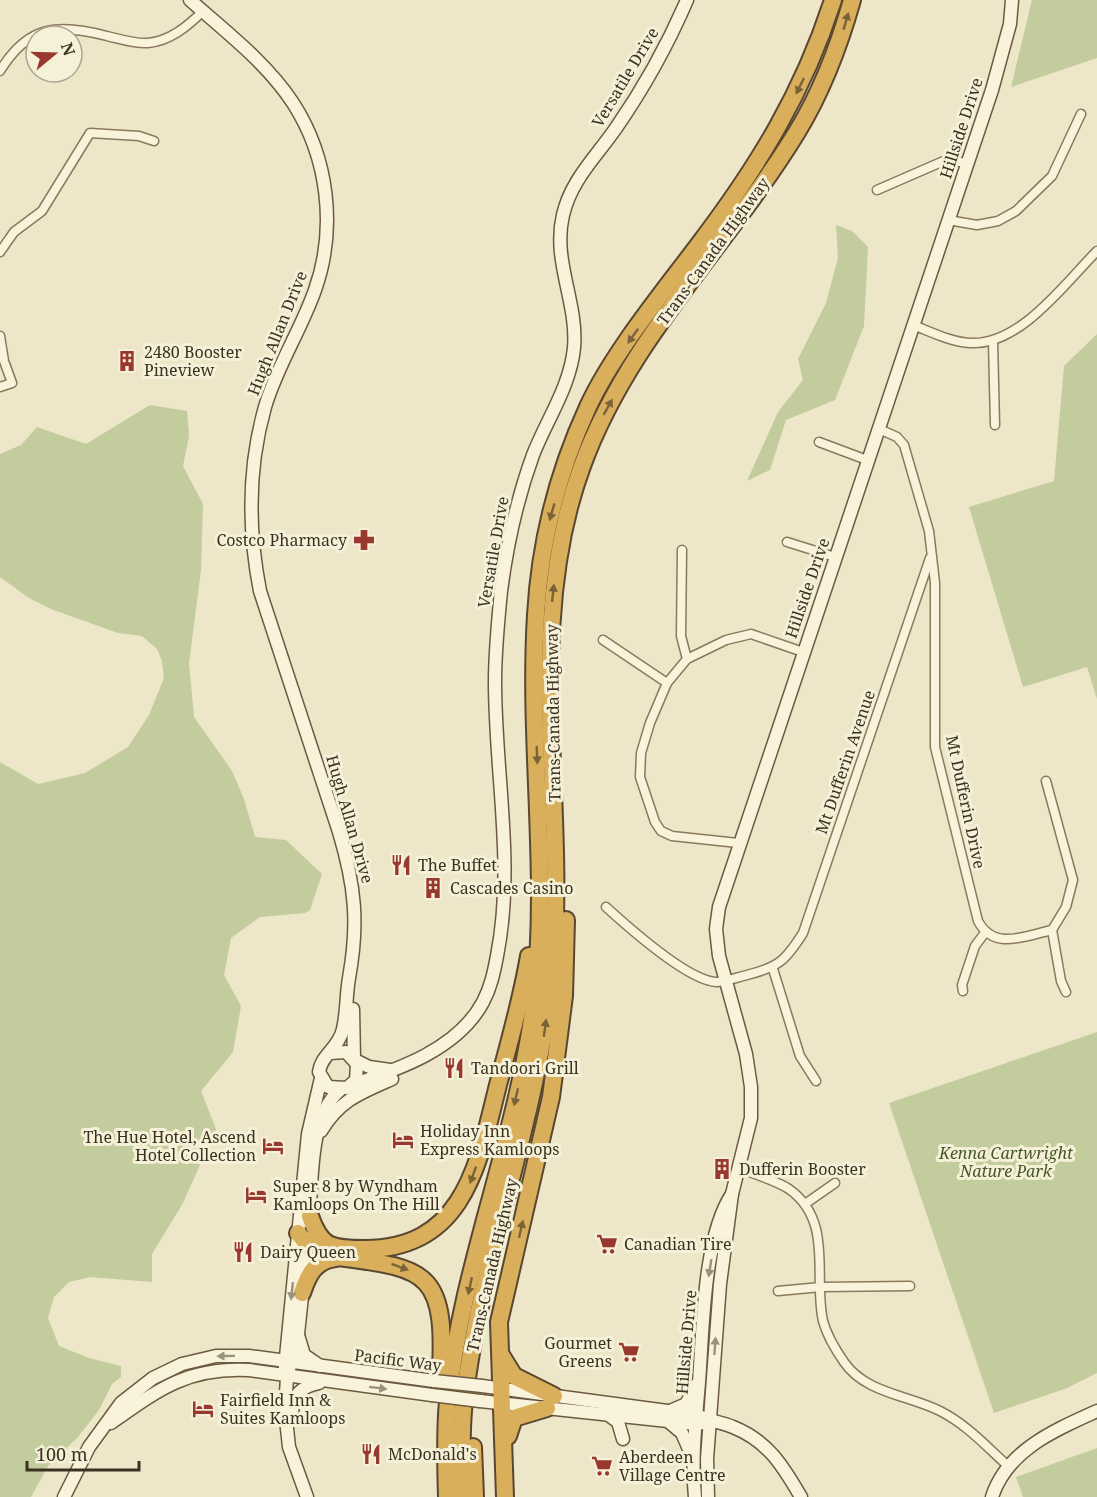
<svg xmlns="http://www.w3.org/2000/svg" width="1097" height="1497" font-family="'Noto Serif',serif">
<style>
.green{fill:#c2cc9c}
.lines{fill:none;stroke-linecap:round;stroke-linejoin:round}
.street-casing{stroke:#8a795d;stroke-width:11}
.secondary-casing{stroke:#6c5a40;stroke-width:15}
.highway-casing{stroke:#584731;stroke-width:20}
.street{stroke:#f9f3dc;stroke-width:8}
.secondary{stroke:#f9f3dc;stroke-width:12}
.highway{stroke:#daaf5c;stroke-width:16}
.secondary-bridge-casing{stroke:#6c5a40;stroke-width:15;stroke-linecap:butt}
.secondary-bridge{stroke:#f9f3dc;stroke-width:12}
.oneway{fill:#7b6339}
.oneway2{fill:#9a927e}
.labels{text-anchor:middle;stroke-width:6;stroke-linejoin:round;paint-order:stroke}
.street-label{font-size:16px;fill:#3b3021;stroke:#f5f0d8}
.poi-label{font-size:16px;fill:#3b3021;stroke:#f5f0d8;text-anchor:start}
.park-label{font-size:16px;font-style:italic;fill:#465728;stroke:#f5f0d8}
</style>
<rect width="100%" height="100%" fill="#eee6c8"/>
<!-- green -->
<g class="green">
<polygon points="1032,0 1097,0 1097,58 1011,87"/>
<polygon points="836,225 852,231 868,247 864,326 835,400 786,420 770,470 747,481 778,412 803,380 798,359 826,303 838,258"/>
<polygon points="1097,334 1097,699 1087,667 1023,687 969,507 1054,481 1064,366"/>
<polygon points="150,405 187,411 189,436 183,466 203,504 201,570 189,663 194,717 232,771 244,799 255,837 286,840 322,874 310,910 305,913 260,917 231,938 224,975 241,1006 233,1052 201,1091 216,1129 183,1203 152,1254 152,1282 90,1277 69,1282 54,1297 48,1318 59,1346 89,1358 121,1366 121,1377 112,1384 99,1410 78,1437 48,1466 31,1497 0,1497 0,762 38,784 85,773 128,747 149,715 164,678 162,661 157,649 142,636 118,633 51,609 29,598 0,577 0,454 21,445 37,427 86,444"/>
<polygon points="1097,1032 1097,1373 1067,1388 994,1413 889,1103"/>
<polygon points="1097,1448 1097,1497 1023,1497 1016,1477"/>
</g>
<g class="lines">
<defs>
<g id="street">
<path d="M0,71C28,25 58,23 107,36C120,39 134,44 148,43C170,41 188,26 203,11"/>
<polyline points="877,190 946,160 967,163"/>
<polyline points="948,220 977,225 998,221 1016,211 1052,176 1081,114"/>
<polyline points="0,252 14,232 42,211 90,133 139,136 154,141"/>
<path d="M913,325C931,332 951,342 970,343C1020,346 1065,283 1097,251"/>
<polyline points="0,336 4,361 12,383 0,387"/>
<polyline points="993,341 995,425"/>
<path d="M879,429L897,437L904,445L929,531L935,583V747L978,921C994,951 1024,936 1052,930L1066,907L1073,880L1046,781"/>
<polyline points="819,442 867,460"/>
<polyline points="787,542 835,557"/>
<polyline points="682,550 681,636 687,659"/>
<polyline points="603,640 667,683"/>
<polyline points="738,843 672,836 661,831 655,822 640,777 641,753 650,723 667,683 687,659 726,640 751,634 803,652"/>
<path d="M606,907C628,927 687,980 716,982C725,982 738,977 747,975C779,967 786,960 803,933L930,558"/>
<polyline points="1052,930 1061,981 1066,992"/>
<polyline points="773,969 800,1056 816,1081"/>
<polyline points="963,991 962,985 975,946 984,934"/>
<path d="M738,1168C754,1174 775,1180 789,1189C834,1221 813,1276 823,1321C827,1336 835,1349 844,1362C865,1393 908,1395 940,1411C966,1424 986,1446 1007,1465"/>
<polyline points="805,1204 835,1183"/>
<polyline points="778,1291 821,1287 910,1286"/>
</g>
<g id="secondary">
<path d="M190,0C225,31 267,63 293,103C328,157 337,228 315,290C301,330 277,366 265,407C248,467 248,530 260,591L339,832C355,885 359,923 349,978C346,995 347,1012 343,1029C339,1048 321,1055 319,1072L328,1087L347,1088L356,1080L357,1064L346,1052L330,1053"/>
<polyline points="353,1009 354,1059"/>
<polyline points="355,1060 369,1067 390,1070"/>
<path d="M352,1085C399,1069 458,1049 483,1002C491,987 494,972 497,956C515,865 495,774 495,682C495,652 498,621 501,591C507,545 517,499 533,455C547,419 570,387 574,348C578,302 552,261 563,215C571,180 596,157 616,128C643,89 668,44 687,0"/>
<path d="M321,1131C340,1100 360,1093 392,1079"/>
<path d="M309,1222C312,1184 309,1115 340,1090"/>
<polyline points="298,1335 304,1355 320,1366"/>
<polyline points="285,1367 308,1134 321,1078"/>
<path d="M482,1386L697,1415C709,1421 721,1422 733,1427C768,1441 783,1466 801,1497"/>
<polyline points="480,1401 696,1424 703,1423"/>
<polyline points="670,1411 686,1404 697,1384"/>
<path d="M292,1413C293,1394 301,1387 319,1383"/>
<polyline points="607,1414 618,1422 623,1439"/>
<polyline points="669,1422 682,1433 692,1456"/>
<path d="M111,1423C159,1389 188,1367 249,1370L432,1395"/>
<polyline points="64,1497 89,1447 121,1403 153,1378 182,1364 216,1356 249,1356 434,1381"/>
<polyline points="307,1497 289,1447 285,1410 287,1377 298,1334 308,1239"/>
<path d="M695,1497C691,1459 696,1420 699,1382C703,1330 703,1238 732,1194"/>
<polyline points="708,1497 707,1459 720,1284 732,1194 751,1118 751,1087 746,1054 719,956 716,929 719,907 992,90 1010,24 1012,0"/>
<path d="M992,1497C1007,1450 1055,1430 1097,1411"/>
</g>
<g id="highway">
<path d="M310,1216C321,1248 332,1249 365,1249C466,1249 479,1160 499,1081C510,1040 522,998 529,956"/>
<path d="M298,1233L315,1254C424,1269 449,1261 440,1385"/>
<path d="M302,1293C308,1275 315,1260 336,1258"/>
<polyline points="501,1355 514,1376 554,1396"/>
<polyline points="508,1436 514,1418 547,1408"/>
<polyline points="473,1447 475,1497"/>
<path d="M447,1497C446,1466 445,1433 448,1401C461,1267 517,1139 534,1005C550,875 528,745 536,615C540,544 558,472 588,407C612,354 664,291 700,243C759,165 803,93 833,0"/>
<path d="M462,1497C462,1465 460,1433 464,1401C480,1261 534,1128 550,988C571,815 520,634 582,466C628,339 728,245 797,132C822,91 839,46 852,0"/>
<polyline points="505,1497 499,1322 551,1097 564,996 566,920"/>
</g>
</defs>
<!-- street casing -->
<use href="#street" class="street-casing"/>
<!-- secondary casing -->
<use href="#secondary" class="secondary-casing"/>
<!-- highway casing -->
<use href="#highway" class="highway-casing"/>
<!-- street -->
<use href="#street" class="street"/>
<!-- secondary -->
<use href="#secondary" class="secondary"/>
<!-- highway -->
<use href="#highway" class="highway"/>
<defs>
<g id="secondary-bridge">
<polyline points="434,1381 482,1386"/>
<polyline points="432,1395 480,1401"/>
</g>
</defs>
<!-- secondary-bridge casing -->
<use href="#secondary-bridge" class="secondary-bridge-casing"/>
<!-- secondary-bridge -->
<use href="#secondary-bridge" class="secondary-bridge"/>
</g>
<!-- one-way arrows -->
<defs><path id="oneway-solid" d="M-6-.8H1V-3.2L6.5 0L1 3.2V.8H-6Z" transform="scale(1.5)"/></defs>
<g class="oneway">
<use href="#oneway-solid" transform="translate(846 21) rotate(-74)"/>
<use href="#oneway-solid" transform="translate(800 86) rotate(116)"/>
<use href="#oneway-solid" transform="translate(633 336) rotate(125)"/>
<use href="#oneway-solid" transform="translate(608 407) rotate(-61)"/>
<use href="#oneway-solid" transform="translate(552 512) rotate(106)"/>
<use href="#oneway-solid" transform="translate(553 593) rotate(-84)"/>
<use href="#oneway-solid" transform="translate(537 755) rotate(88)"/>
<use href="#oneway-solid" transform="translate(545 1028) rotate(-82)"/>
<use href="#oneway-solid" transform="translate(516 1097) rotate(103)"/>
<use href="#oneway-solid" transform="translate(473 1175) rotate(110)"/>
<use href="#oneway-solid" transform="translate(521 1229) rotate(-77)"/>
<use href="#oneway-solid" transform="translate(400 1267) rotate(20)"/>
<use href="#oneway-solid" transform="translate(470 1286) rotate(102)"/>
</g>
<g class="oneway2">
<use href="#oneway-solid" transform="translate(710 1268) rotate(99)"/>
<use href="#oneway-solid" transform="translate(292 1291) rotate(96)"/>
<use href="#oneway-solid" transform="translate(715 1346) rotate(-86)"/>
<use href="#oneway-solid" transform="translate(226 1356) rotate(179)"/>
<use href="#oneway-solid" transform="translate(378 1388) rotate(7)"/>
</g>
<!-- icons -->
<defs>
<symbol id="building-bare" viewBox="-9 -9 18 18"><path d="M-4-6H4V6H1V3H-1V6H-4ZM-2.5-4.3h1.7v1.8h-1.7ZM.8-4.3h1.7v1.8H.8ZM-2.5-1h1.7V.8h-1.7ZM.8-1h1.7V.8H.8Z" fill="#98382e" stroke="#f5f0d8" stroke-width="2.5" paint-order="stroke"/></symbol>
<symbol id="pharmacy-bare" viewBox="-9 -9 18 18"><path d="M-2-6h4v4h4v4h-4v4h-4v-4h-4v-4h4Z" fill="#98382e" stroke="#f5f0d8" stroke-width="2.5" paint-order="stroke"/></symbol>
<symbol id="restaurant-bare" viewBox="-9 -9 18 18"><path d="M-5-6h1v4h1v-4h1v4h1v-4h1v5L-1.5 .5V6h-2V.5L-5-1ZM5-6V6H3V1.5H1.5Q1.5-4 5-6Z" fill="#98382e" stroke="#f5f0d8" stroke-width="2.5" paint-order="stroke"/></symbol>
<symbol id="hotel-bare" viewBox="-9 -9 18 18"><path d="M-6-4.5h1.5V1H6V5H4.5V3h-9V5H-6ZM-4 0a1.8 1.8 0 1 1 3.6 0ZM.5 0V-2.5h3Q6-2.5 6 0Z" fill="#98382e" stroke="#f5f0d8" stroke-width="2.5" paint-order="stroke"/></symbol>
<symbol id="supermarket-bare" viewBox="-9 -9 18 18"><path d="M-6-5.5h2.5l.6 2H6L4.5 2H-2.5L-4.4-4H-6ZM-1.5 3.2a1.3 1.3 0 1 0 .1 0ZM3 3.2a1.3 1.3 0 1 0 .1 0Z" fill="#98382e" stroke="#f5f0d8" stroke-width="2.5" paint-order="stroke"/></symbol>
</defs>
<g fill-rule="evenodd">
<use href="#building-bare" x="112" y="346" width="30" height="30"/>
<use href="#pharmacy-bare" x="349" y="525" width="30" height="30"/>
<use href="#restaurant-bare" x="386" y="850" width="30" height="30"/>
<use href="#building-bare" x="418" y="873" width="30" height="30"/>
<use href="#restaurant-bare" x="439" y="1053" width="30" height="30"/>
<use href="#hotel-bare" x="388" y="1125" width="30" height="30"/>
<use href="#hotel-bare" x="258" y="1131" width="30" height="30"/>
<use href="#building-bare" x="707" y="1154" width="30" height="30"/>
<use href="#hotel-bare" x="241" y="1180" width="30" height="30"/>
<use href="#supermarket-bare" x="592" y="1229" width="30" height="30"/>
<use href="#restaurant-bare" x="228" y="1237" width="30" height="30"/>
<use href="#supermarket-bare" x="614" y="1337" width="30" height="30"/>
<use href="#hotel-bare" x="188" y="1394" width="30" height="30"/>
<use href="#restaurant-bare" x="356" y="1439" width="30" height="30"/>
<use href="#supermarket-bare" x="587" y="1451" width="30" height="30"/>
</g>
<g class="labels">
<!-- street labels -->
<g class="street-label">
<text transform="translate(625 77) rotate(-59)" y="6">Versatile Drive</text>
<text transform="translate(961 128) rotate(-72)" y="6">Hillside Drive</text>
<text transform="translate(713 251) rotate(-54)" y="6">Trans-Canada Highway</text>
<text transform="translate(277 333) rotate(-68)" y="6">Hugh Allan Drive</text>
<text transform="translate(493 552) rotate(-80)" y="6">Versatile Drive</text>
<text transform="translate(807 588) rotate(-71)" y="6">Hillside Drive</text>
<text transform="translate(553 713) rotate(-91)" y="6">Trans-Canada Highway</text>
<text transform="translate(845 762) rotate(-71)" y="6">Mt Dufferin Avenue</text>
<text transform="translate(966 802) rotate(78)" y="6">Mt Dufferin Drive</text>
<text transform="translate(350 819) rotate(74)" y="6">Hugh Allan Drive</text>
<text transform="translate(492 1265) rotate(-77)" y="6">Trans-Canada Highway</text>
<text transform="translate(686 1342) rotate(-85)" y="6">Hillside Drive</text>
<text transform="translate(398 1360) rotate(7)" y="6">Pacific Way</text>
</g>
<!-- poi labels -->
<g class="poi-label">
<text x="144" y="358">2480 Booster<tspan x="144" dy="18">Pineview</tspan></text>
<text x="347" y="546" text-anchor="end">Costco Pharmacy</text>
<text x="418" y="871">The Buffet</text>
<text x="450" y="894">Cascades Casino</text>
<text x="471" y="1074">Tandoori Grill</text>
<text x="420" y="1137">Holiday Inn<tspan x="420" dy="18">Express Kamloops</tspan></text>
<text x="256" y="1143" text-anchor="end">The Hue Hotel, Ascend<tspan x="256" dy="18">Hotel Collection</tspan></text>
<text x="739" y="1175">Dufferin Booster</text>
<text x="273" y="1192">Super 8 by Wyndham<tspan x="273" dy="18">Kamloops On The Hill</tspan></text>
<text x="624" y="1250">Canadian Tire</text>
<text x="260" y="1258">Dairy Queen</text>
<text x="612" y="1349" text-anchor="end">Gourmet<tspan x="612" dy="18">Greens</tspan></text>
<text x="220" y="1406">Fairfield Inn &amp;<tspan x="220" dy="18">Suites Kamloops</tspan></text>
<text x="388" y="1460">McDonald's</text>
<text x="619" y="1463">Aberdeen<tspan x="619" dy="18">Village Centre</tspan></text>
</g>
<!-- park labels -->
<g class="park-label">
<text x="1006" y="1159">Kenna Cartwright<tspan x="1006" dy="18">Nature Park</tspan></text>
</g>
</g>
<!-- north arrow -->
<g transform="translate(54 54) rotate(71)"><circle r="28" fill="#f5f0d8" stroke="#aba38f" stroke-width="1.5"/>
<path d="M0-4.5L10 22L0 15L-10 22Z" fill="#98382e"/>
<text y="-9" font-size="16" font-weight="bold" text-anchor="middle" fill="#3b3021">N</text>
</g>
<!-- scale -->
<path d="M27 1461v9h112v-9" fill="none" stroke="#3b3021" stroke-width="3"/>
<text x="36" y="1461" font-size="18" fill="#3b3021" stroke="#f5f0d8" stroke-width="4.5" paint-order="stroke">100 m</text>
</svg>
